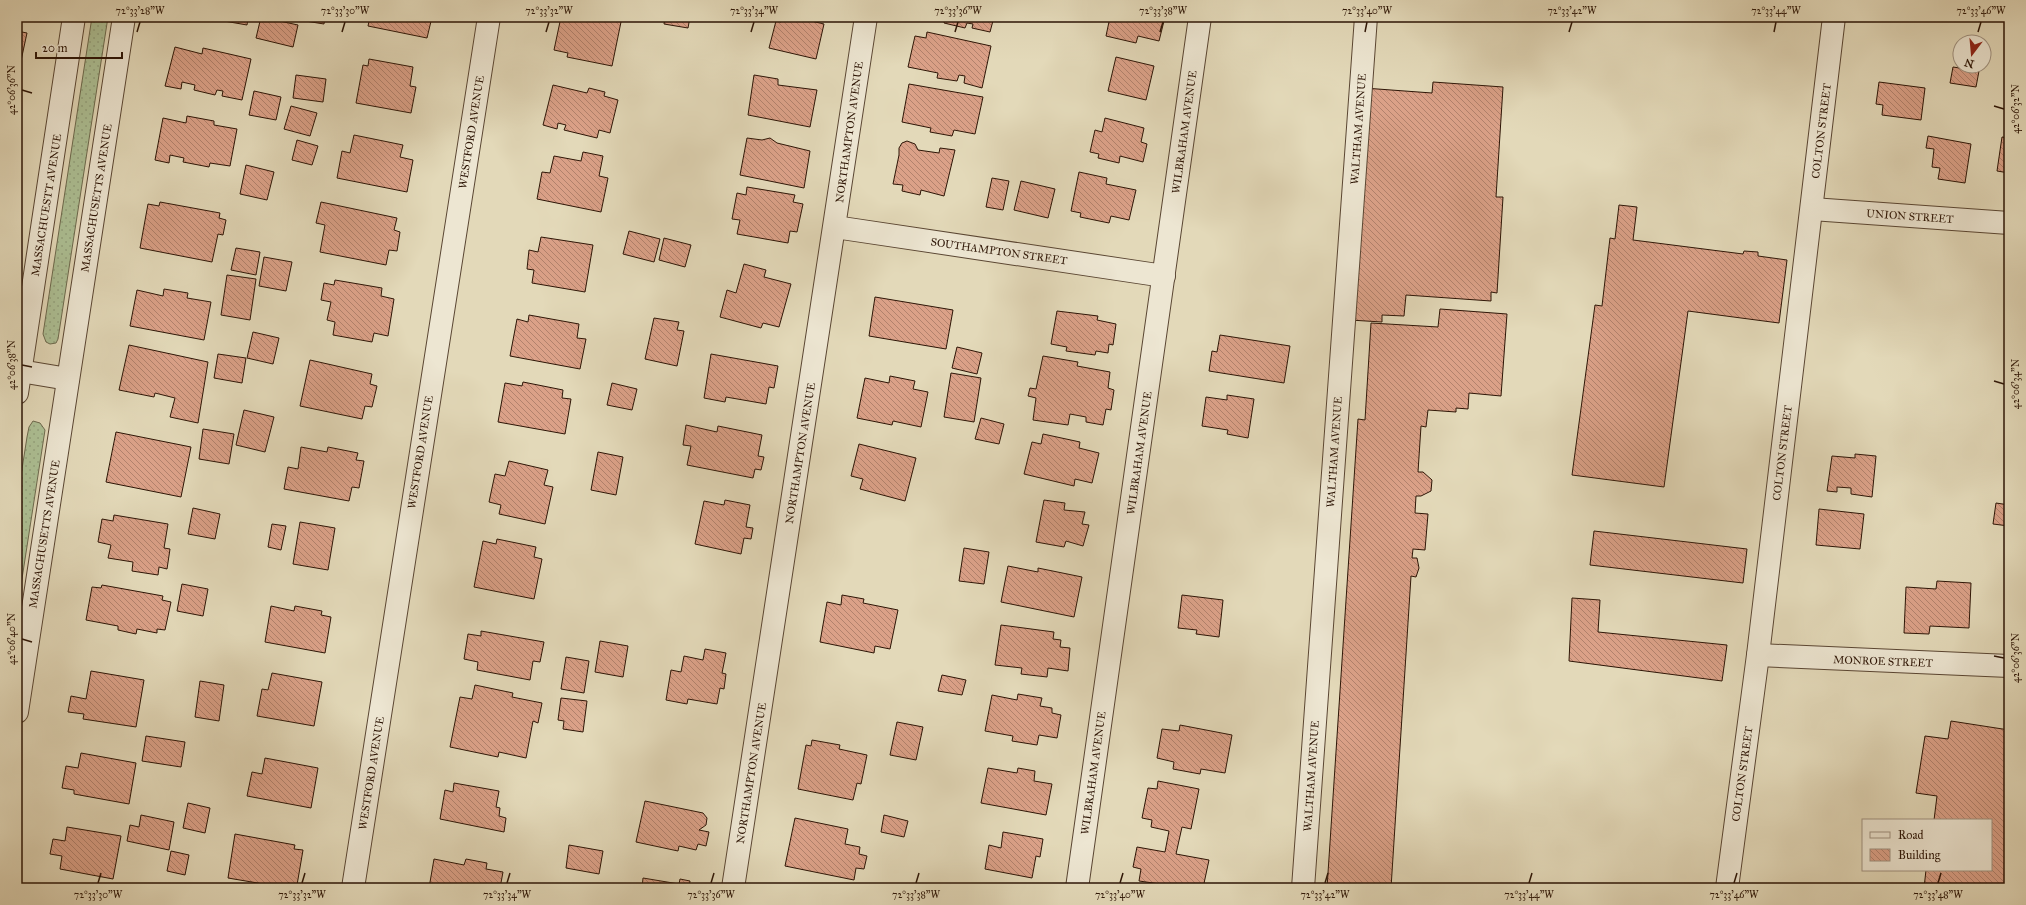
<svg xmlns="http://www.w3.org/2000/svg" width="2026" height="905" font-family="'IM FELL Great Primer',serif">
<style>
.grass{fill:url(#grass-dots);stroke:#6d6a4e}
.building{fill:url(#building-back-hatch);stroke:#2d1506}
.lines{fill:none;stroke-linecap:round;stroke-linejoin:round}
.street-casing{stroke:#5a4633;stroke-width:24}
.street{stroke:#ede6d2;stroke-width:22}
.ticks{fill:none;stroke:#2d1506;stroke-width:1.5}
.labels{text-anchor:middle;stroke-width:4;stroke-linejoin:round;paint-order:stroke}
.street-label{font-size:11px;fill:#2d1506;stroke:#ede6d2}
.neatline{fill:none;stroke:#2d1506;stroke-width:1.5}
.ticks-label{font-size:10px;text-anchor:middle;fill:#2d1506}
</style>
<defs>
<pattern id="grass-dots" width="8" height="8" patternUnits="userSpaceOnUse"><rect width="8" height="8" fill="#adc095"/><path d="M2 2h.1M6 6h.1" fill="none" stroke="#95a47f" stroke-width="1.8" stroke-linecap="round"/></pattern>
<pattern id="building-back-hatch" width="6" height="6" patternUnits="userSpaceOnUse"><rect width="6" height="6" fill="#dba188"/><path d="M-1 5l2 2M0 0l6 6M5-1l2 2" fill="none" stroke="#b2826d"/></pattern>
</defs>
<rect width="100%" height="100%" fill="#e3d9b9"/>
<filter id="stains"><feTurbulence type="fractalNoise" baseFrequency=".005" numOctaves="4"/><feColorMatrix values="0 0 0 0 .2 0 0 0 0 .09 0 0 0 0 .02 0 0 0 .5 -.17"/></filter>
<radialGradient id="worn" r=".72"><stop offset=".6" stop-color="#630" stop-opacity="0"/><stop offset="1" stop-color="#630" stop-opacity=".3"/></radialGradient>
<!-- grass -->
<g class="grass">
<polygon points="92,17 108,17 58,339 56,343 50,344 46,342 43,334"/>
<polygon points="33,421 40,423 45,430 17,611 17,501 27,437 29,427"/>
</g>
<!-- building -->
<g class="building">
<polygon points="201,17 254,17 254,18 248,18 247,25"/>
<polygon points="261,17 298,25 293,47 256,38"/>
<polygon points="300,17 325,17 324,24 299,20"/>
<polygon points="370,17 432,17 427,38 368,26"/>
<polygon points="561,17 622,17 612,66 567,57 568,53 554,50"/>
<polygon points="665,17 690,17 688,28 664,24"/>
<polygon points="782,17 804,17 803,19 824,24 816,59 769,48 776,21 781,22"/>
<polygon points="939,17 994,17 990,32 972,28 973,24 967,23 965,28 944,23 945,19"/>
<polygon points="1110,17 1155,17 1154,19 1164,21 1159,41 1138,36 1136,43 1106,36"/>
<polygon points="17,31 27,33 19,70 17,70"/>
<polygon points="927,32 991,46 982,88 964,83 965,76 959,75 957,81 937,78 938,73 908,67 915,36 926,38"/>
<polygon points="175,47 202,54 203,48 251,59 242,100 222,96 223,91 217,90 215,95 194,90 195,85 182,82 181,89 165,86"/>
<polygon points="1116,57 1154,66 1146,100 1108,91"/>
<polygon points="369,59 413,67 410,86 416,87 411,113 356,103 363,65 368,66"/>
<polygon points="1953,67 1979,71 1976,87 1950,83"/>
<polygon points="296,75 326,79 323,102 293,98"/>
<polygon points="754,75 778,79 778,85 817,90 810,127 748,115"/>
<polygon points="1433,82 1503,87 1496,197 1503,197 1497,293 1491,292 1491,301 1406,295 1404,316 1382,315 1382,322 1350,320 1364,88 1432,93"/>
<polygon points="1879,82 1925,88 1921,120 1882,115 1883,105 1876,104"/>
<polygon points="909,84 983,97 975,134 954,130 952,136 930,132 931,128 902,122"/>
<polygon points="553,85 587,93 589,88 605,92 604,96 618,100 610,133 599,130 597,138 564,130 566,125 558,123 557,129 543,125"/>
<polygon points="254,91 281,97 276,120 249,115"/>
<polygon points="291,106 317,113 310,136 284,129"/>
<polygon points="187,116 214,121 214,125 237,129 230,166 210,163 209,167 183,162 184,158 170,155 169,163 155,160 163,118 186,123"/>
<polygon points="1105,118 1144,128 1141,142 1147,144 1143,162 1120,156 1119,163 1098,158 1099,154 1090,152 1095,130 1102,132"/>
<polygon points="354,135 403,145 400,157 413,160 407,192 337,178 342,151 350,153"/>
<polygon points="1928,136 1971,144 1965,183 1938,179 1940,168 1932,167 1934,149 1926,148"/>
<polygon points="2002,137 2009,138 2009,173 1997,171"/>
<polygon points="747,138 762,140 770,138 777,143 810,151 804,188 740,175"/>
<polygon points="297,140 318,146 312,165 292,160"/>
<polygon points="907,141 915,144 918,150 939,153 940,148 955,150 944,196 921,190 920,195 902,191 903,185 893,184 899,155 899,148 902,143"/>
<polygon points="583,152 603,156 599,176 608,178 601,212 537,199 542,172 550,173 554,156 581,161"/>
<polygon points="246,165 274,172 267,200 240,194"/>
<polygon points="1079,172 1107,178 1106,184 1136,190 1129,220 1111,216 1109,223 1080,217 1081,213 1071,211"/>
<polygon points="992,178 1009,181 1003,210 986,207"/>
<polygon points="1021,181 1055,189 1048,218 1014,210"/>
<polygon points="747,187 795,195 793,202 803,204 797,232 790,231 788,243 737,234 740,220 732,219 737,193 746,195"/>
<polygon points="160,202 220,213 219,218 226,220 223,235 218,234 212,262 140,248 148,204 159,206"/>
<polygon points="321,202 397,218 394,230 400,232 397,251 389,250 386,265 320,252 325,225 316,223"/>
<polygon points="1619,205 1637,207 1633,240 1743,254 1744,251 1758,252 1758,256 1787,260 1779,323 1688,311 1664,487 1572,475 1595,305 1602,306 1610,238 1615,239"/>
<polygon points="629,231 660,239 654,262 623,254"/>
<polygon points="541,237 593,245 585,292 532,283 534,270 527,269 529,250 538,252"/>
<polygon points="664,238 691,245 685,267 659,260"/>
<polygon points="236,248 260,252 256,275 231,270"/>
<polygon points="264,257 292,262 286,291 259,286"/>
<polygon points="744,264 766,270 764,277 791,284 779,327 763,323 761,328 720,317 727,290 736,293"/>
<polygon points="227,275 256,279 250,320 221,315"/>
<polygon points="335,280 382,288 381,296 394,299 388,336 374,333 372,342 333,335 335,322 327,320 331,302 321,300 324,283 334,285"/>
<polygon points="164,289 188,293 187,298 211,302 204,340 130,326 137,290 163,296"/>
<polygon points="875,297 953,310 946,349 869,336"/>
<polygon points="1440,309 1507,314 1501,396 1469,393 1468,409 1456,408 1456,412 1428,410 1426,427 1421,426 1418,472 1423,472 1432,480 1431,491 1421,496 1416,496 1415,513 1428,514 1425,550 1413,549 1412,558 1417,558 1419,568 1416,577 1411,576 1391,888 1327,888 1358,419 1365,420 1371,323 1438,327"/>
<polygon points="1057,311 1098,316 1097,320 1116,324 1113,345 1109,344 1108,353 1096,351 1095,355 1066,351 1067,347 1051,344"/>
<polygon points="529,315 579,324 577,338 586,339 580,369 510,356 517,319 528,322"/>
<polygon points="654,318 679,322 677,330 684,331 677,366 645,359"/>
<polygon points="253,332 279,338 273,364 247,358"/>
<polygon points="1220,335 1290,346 1284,383 1209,371 1212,351 1217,352"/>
<polygon points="129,345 208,362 198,423 170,417 175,398 155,393 154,397 119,390"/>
<polygon points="957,347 982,353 977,374 952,368"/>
<polygon points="218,354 246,358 242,383 214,378"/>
<polygon points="711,354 778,366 774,388 769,387 766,404 726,397 725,402 704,398"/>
<polygon points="1043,356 1078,362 1077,366 1110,372 1108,388 1114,390 1111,410 1106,409 1103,425 1086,422 1086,417 1070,414 1068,425 1033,420 1036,398 1028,396 1030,388 1036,389"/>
<polygon points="310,360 372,374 370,384 377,386 372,407 365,406 362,419 300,406"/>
<polygon points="951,373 981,378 974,422 944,417"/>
<polygon points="890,376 915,381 913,389 928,392 921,427 893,421 892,425 857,418 865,378 889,383"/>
<polygon points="523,382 563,390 562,398 571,399 565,434 498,422 505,383 522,386"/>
<polygon points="612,383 637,389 632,410 607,405"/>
<polygon points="1227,395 1254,399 1248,438 1227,434 1228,430 1202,426 1206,397 1227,400"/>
<polygon points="244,410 274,417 265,452 236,445"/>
<polygon points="981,418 1004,424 999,444 975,439"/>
<polygon points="686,425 717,432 718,426 762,435 758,456 764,457 761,470 755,469 753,478 687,465 691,446 683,445"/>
<polygon points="203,429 234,434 229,464 199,459"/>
<polygon points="116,432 191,447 181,497 106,482"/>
<polygon points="1043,434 1080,442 1079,448 1099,453 1092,483 1075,479 1074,486 1024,474 1032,442 1041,444"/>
<polygon points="859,444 916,458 905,501 860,489 863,479 851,476"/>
<polygon points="301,447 327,452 328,447 358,453 356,460 364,461 359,488 352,487 349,501 284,489 288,467 298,469"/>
<polygon points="598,452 623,457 616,495 591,490"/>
<polygon points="1855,454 1876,456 1872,497 1851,494 1851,488 1837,487 1837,492 1827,491 1832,456 1855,458"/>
<polygon points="509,461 548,470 544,485 553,487 545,524 499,514 501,505 489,502 495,474 505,476"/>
<polygon points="725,500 750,505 746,527 753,528 751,539 744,538 741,554 695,544 704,501 724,505"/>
<polygon points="1044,500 1065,503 1064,510 1085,512 1082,524 1089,525 1083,546 1066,541 1064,547 1036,542"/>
<polygon points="1996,503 2009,505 2009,526 1993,524"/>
<polygon points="193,508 220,514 215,539 188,534"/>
<polygon points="1819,509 1864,514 1860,549 1816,545"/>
<polygon points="114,515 168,524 164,548 170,549 167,569 159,567 158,575 132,571 133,562 108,558 111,545 98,542 102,519 113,521"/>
<polygon points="300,522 335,528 328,570 293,564"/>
<polygon points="272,524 286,526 281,550 268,547"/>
<polygon points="1594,531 1747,549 1743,583 1590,565"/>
<polygon points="497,539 536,547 534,557 542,559 534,599 474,587 483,541 496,544"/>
<polygon points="964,548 989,552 984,584 959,581"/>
<polygon points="1008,566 1038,572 1038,568 1082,577 1074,617 1001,602"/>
<polygon points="1937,581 1971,583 1969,628 1930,626 1929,634 1904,633 1906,587 1936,589"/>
<polygon points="182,584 208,589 203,616 177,611"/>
<polygon points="102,585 163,596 162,600 171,602 165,630 157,629 157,633 137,629 136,634 118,630 118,626 86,620 92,587 101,588"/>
<polygon points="842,595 864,599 863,603 898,610 890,649 875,646 874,653 820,642 827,602 841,605"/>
<polygon points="1182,595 1223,600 1219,637 1196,634 1197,630 1178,628"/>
<polygon points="1572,598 1600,600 1598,632 1727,645 1722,681 1569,661"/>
<polygon points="271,606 294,611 295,606 322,611 321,615 331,617 325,653 265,642"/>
<polygon points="1001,625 1054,632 1053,639 1061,640 1060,647 1070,648 1068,671 1048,668 1047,677 1021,674 1022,668 995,665"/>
<polygon points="481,631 544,642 540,662 533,661 530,680 477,670 478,662 464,659 468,634 481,636"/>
<polygon points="600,641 628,646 623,677 595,672"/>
<polygon points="705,649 726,653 722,673 726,674 724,689 720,688 717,704 688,699 687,704 666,700 671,670 681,672 684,656 703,660"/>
<polygon points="566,657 589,661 584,693 561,689"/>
<polygon points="91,671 144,680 136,727 83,719 84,714 68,712 71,696 86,699"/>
<polygon points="272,673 322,682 314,726 257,716 262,689 268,690"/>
<polygon points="942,675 966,680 962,695 938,691"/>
<polygon points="200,681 224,685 219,721 195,717"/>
<polygon points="475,685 513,693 512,697 542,703 538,723 533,721 526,758 499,752 498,757 450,747 460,697 472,699"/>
<polygon points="1018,694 1042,698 1040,706 1052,708 1052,713 1061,715 1057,738 1039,735 1037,745 1012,741 1013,736 985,731 992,695 1017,700"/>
<polygon points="561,698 587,701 583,732 563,729 564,721 558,720"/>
<polygon points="1951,721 2009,730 2009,888 1924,888 1926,870 1991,870 1991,820 1934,820 1937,796 1916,793 1925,736 1948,739"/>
<polygon points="897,722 923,727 916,760 890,755"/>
<polygon points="1180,725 1232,735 1225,773 1201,769 1200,774 1173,769 1174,762 1157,758 1162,729 1179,731"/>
<polygon points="146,736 185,742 181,767 142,761"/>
<polygon points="812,740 840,745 839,749 867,755 861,784 857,783 853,800 798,789 806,745 811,746"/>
<polygon points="81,753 136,763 129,804 74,794 74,790 62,788 66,766 78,768"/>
<polygon points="265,758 318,768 311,808 247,796 252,772 262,774"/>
<polygon points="988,768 1017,773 1018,768 1035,771 1034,781 1052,784 1046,815 981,803"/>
<polygon points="1158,781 1199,789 1191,829 1182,827 1176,854 1209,860 1203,888 1159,888 1160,884 1139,881 1141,869 1133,867 1137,847 1165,852 1169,831 1151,827 1152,820 1142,818 1148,788 1157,789"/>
<polygon points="454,783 499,791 496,807 500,808 499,816 506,818 504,832 440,819 445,790 453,792"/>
<polygon points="645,801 703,813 707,818 706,825 699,830 709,832 706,846 698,844 696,850 679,846 678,851 636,842"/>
<polygon points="188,803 210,808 205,833 183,828"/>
<polygon points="141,815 174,822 169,850 127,841 130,825 139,827"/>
<polygon points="884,815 908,821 904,837 881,832"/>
<polygon points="795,818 848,829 845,844 860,847 859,854 867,856 864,869 856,868 854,880 785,866"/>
<polygon points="67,827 121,836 113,879 60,869 62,856 50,854 53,839 65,841"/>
<polygon points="1003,832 1043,839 1040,857 1036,856 1032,878 985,869 989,845 1001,848"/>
<polygon points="235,834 295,845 294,849 303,850 297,885 288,883 287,888 228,878"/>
<polygon points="569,845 603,851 599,874 566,868"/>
<polygon points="171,851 189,855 185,875 167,871"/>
<polygon points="434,859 464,865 466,859 487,863 486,869 503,872 500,888 429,888"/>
<polygon points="643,878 679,884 680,879 690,881 689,888 642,888"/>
</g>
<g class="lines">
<defs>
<g id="street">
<polyline points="1812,209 2009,223"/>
<polyline points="835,227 1164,276"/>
<polyline points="20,371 68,379"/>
<polyline points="17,393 74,17"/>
<polyline points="1758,655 2009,666"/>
<polyline points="17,712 124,17"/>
<polyline points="353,888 489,17"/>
<polyline points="733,888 866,17"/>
<polyline points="1077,888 1200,17"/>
<polyline points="1303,888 1366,17"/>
<polyline points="1727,888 1758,655 1834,17"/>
</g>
</defs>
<!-- street casing -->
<use href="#street" class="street-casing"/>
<!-- street -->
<use href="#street" class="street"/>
</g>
<!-- ticks -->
<path class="ticks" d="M137,32L140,22M342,32L345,22M546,32L549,22M751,32L754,22M955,32L958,22M1160,32L1163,22M1365,32L1367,22M1569,32L1572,22M1774,32L1776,22M1978,32L1981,22M22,90L32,93M1994,106L2004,109M22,365L32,367M1994,381L2004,384M22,639L32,642M1994,656L2004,658M98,883L101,873M302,883L305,873M507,883L510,873M711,883L714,873M916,883L919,873M1120,883L1123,873M1325,883L1328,873M1529,883L1532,873M1734,883L1737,873M1938,883L1941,873"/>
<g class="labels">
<!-- street labels -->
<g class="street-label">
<text transform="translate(1358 129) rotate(-86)" y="4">WALTHAM AVENUE</text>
<text transform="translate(1821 131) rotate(-83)" y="4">COLTON STREET</text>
<text transform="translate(471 132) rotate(-81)" y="4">WESTFORD AVENUE</text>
<text transform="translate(849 132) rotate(-82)" y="4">NORTHAMPTON AVENUE</text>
<text transform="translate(1184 132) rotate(-82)" y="4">WILBRAHAM AVENUE</text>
<text transform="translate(96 198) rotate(-81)" y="4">MASSACHUSETTS AVENUE</text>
<text transform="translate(46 205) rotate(-81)" y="4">MASSACHUESTT AVENUE</text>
<text transform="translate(1910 216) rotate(4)" y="4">UNION STREET</text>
<text transform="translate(999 251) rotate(8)" y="4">SOUTHAMPTON STREET</text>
<text transform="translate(420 452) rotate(-81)" y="4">WESTFORD AVENUE</text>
<text transform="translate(1334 452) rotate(-86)" y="4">WALTHAM AVENUE</text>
<text transform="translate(800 453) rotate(-81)" y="4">NORTHAMPTON AVENUE</text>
<text transform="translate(1139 453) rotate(-82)" y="4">WILBRAHAM AVENUE</text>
<text transform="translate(1782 453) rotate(-83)" y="4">COLTON STREET</text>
<text transform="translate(44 534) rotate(-81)" y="4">MASSACHUSETTS AVENUE</text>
<text transform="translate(1883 661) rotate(2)" y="4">MONROE STREET</text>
<text transform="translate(371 773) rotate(-81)" y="4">WESTFORD AVENUE</text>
<text transform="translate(751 773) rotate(-81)" y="4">NORTHAMPTON AVENUE</text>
<text transform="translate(1093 773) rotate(-82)" y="4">WILBRAHAM AVENUE</text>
<text transform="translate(1742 774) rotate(-82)" y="4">COLTON STREET</text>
<text transform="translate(1311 776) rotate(-86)" y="4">WALTHAM AVENUE</text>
</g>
</g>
<!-- margin -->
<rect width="2026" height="905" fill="none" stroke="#e3d9b9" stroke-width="44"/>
<!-- legend -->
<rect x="1862" y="819" width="130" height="52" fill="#ede6d2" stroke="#a09280"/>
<rect x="1870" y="832" width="20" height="6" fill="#ede6d2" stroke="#a09280"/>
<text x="1898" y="839" font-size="12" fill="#2d1506">Road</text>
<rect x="1870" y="849" width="20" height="12" fill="url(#building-back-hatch)" stroke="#a09280"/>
<text x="1898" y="859" font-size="12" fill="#2d1506">Building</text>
<!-- north arrow -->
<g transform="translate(1972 54) rotate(196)"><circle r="19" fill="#ede6d2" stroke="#a09280"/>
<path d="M0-3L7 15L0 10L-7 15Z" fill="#8f2418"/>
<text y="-6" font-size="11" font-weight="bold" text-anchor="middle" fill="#2d1506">N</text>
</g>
<!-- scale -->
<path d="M36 52v6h86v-6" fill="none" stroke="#2d1506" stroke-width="2"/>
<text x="42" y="52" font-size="12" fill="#2d1506" stroke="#ede6d2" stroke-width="3" paint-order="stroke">20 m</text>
<rect x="22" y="22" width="1982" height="861" class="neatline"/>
<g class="ticks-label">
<text x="140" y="14">72°33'28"W</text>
<text x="345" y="14">72°33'30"W</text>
<text x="549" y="14">72°33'32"W</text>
<text x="754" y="14">72°33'34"W</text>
<text x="958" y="14">72°33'36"W</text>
<text x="1163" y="14">72°33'38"W</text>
<text x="1367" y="14">72°33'40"W</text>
<text x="1572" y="14">72°33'42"W</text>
<text x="1776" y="14">72°33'44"W</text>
<text x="1981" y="14">72°33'46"W</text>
<text transform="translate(11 90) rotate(-90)" y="4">42°06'36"N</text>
<text transform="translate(2015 109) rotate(-90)" y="4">42°06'32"N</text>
<text transform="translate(11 365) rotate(-90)" y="4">42°06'38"N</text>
<text transform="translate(2015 384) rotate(-90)" y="4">42°06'34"N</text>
<text transform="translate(11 639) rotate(-90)" y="4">42°06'40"N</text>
<text transform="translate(2015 658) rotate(-90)" y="4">42°06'36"N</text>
<text x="98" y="898">72°33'30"W</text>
<text x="302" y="898">72°33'32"W</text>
<text x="507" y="898">72°33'34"W</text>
<text x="711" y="898">72°33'36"W</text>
<text x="916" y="898">72°33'38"W</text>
<text x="1120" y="898">72°33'40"W</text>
<text x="1325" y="898">72°33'42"W</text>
<text x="1529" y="898">72°33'44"W</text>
<text x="1734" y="898">72°33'46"W</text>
<text x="1938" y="898">72°33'48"W</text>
</g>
<rect width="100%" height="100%" filter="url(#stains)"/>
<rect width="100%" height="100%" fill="url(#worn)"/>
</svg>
